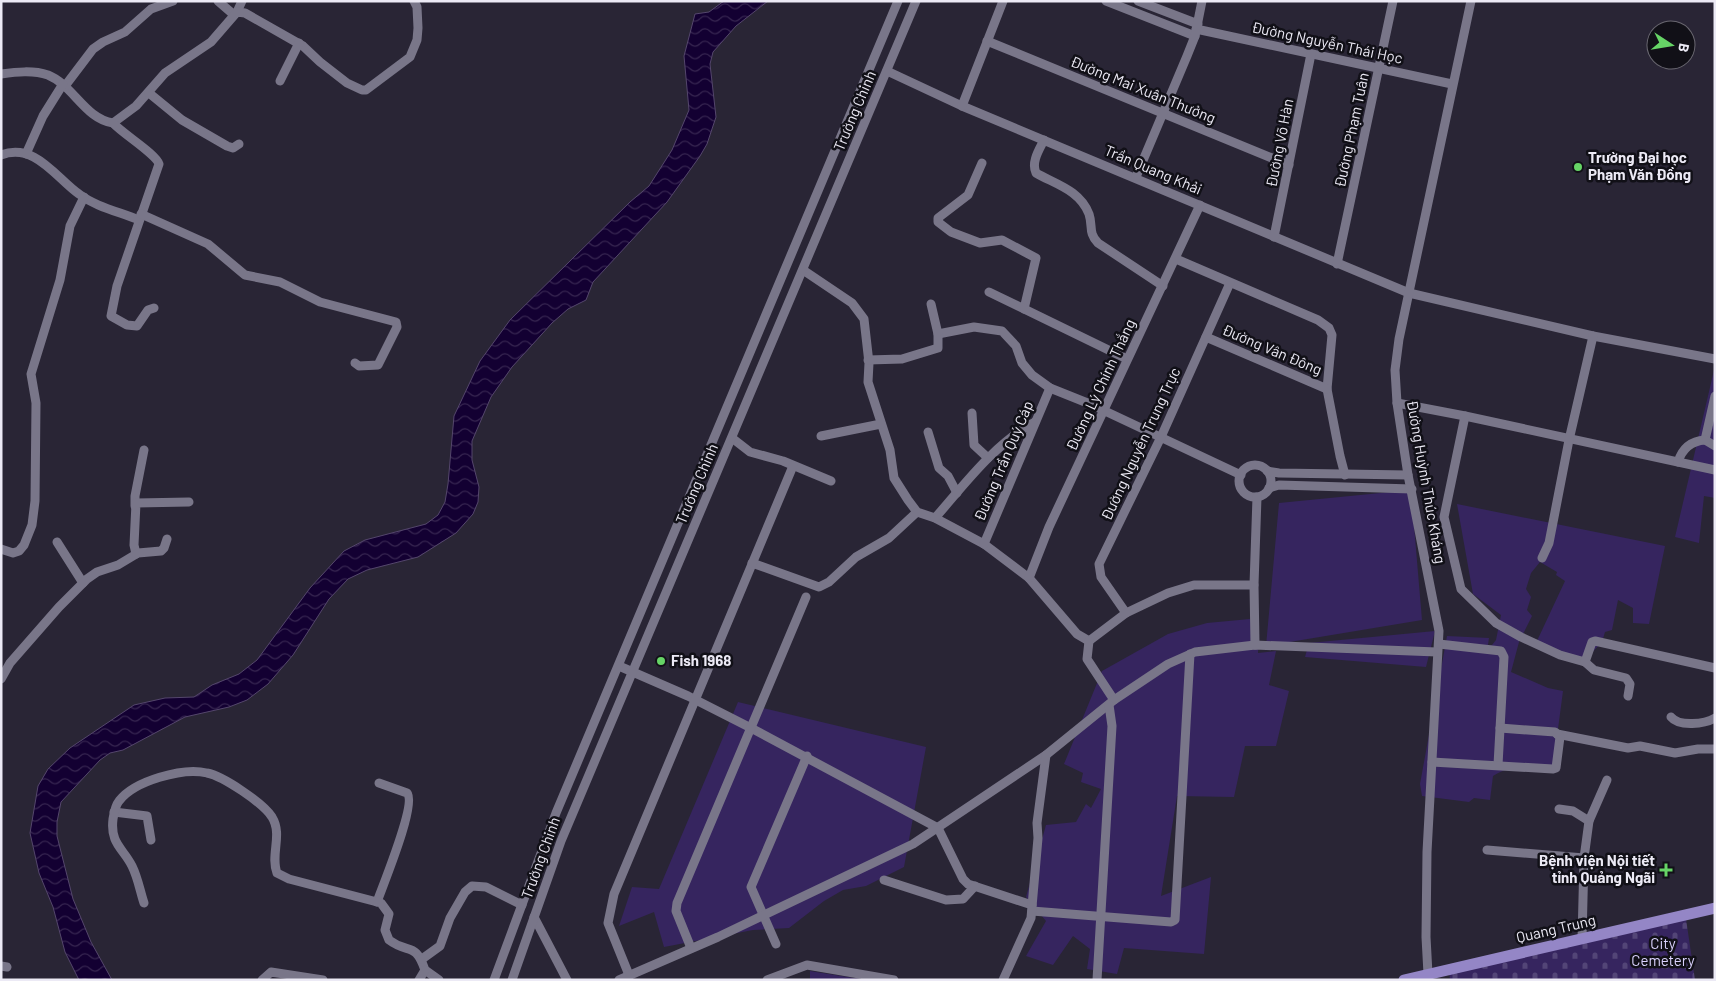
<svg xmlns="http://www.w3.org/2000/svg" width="1716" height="981" font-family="Barlow,sans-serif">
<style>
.grass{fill:#36255f}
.cemetery{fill:url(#cemetery-stones)}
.water{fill:url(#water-waves);stroke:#54466c}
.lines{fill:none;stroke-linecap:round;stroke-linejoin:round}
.minor{stroke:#797689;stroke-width:9}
.major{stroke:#9486c6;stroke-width:11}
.poi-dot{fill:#66d466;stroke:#111017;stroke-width:2}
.labels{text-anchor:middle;stroke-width:5;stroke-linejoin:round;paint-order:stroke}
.street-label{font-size:15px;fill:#eceaf5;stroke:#111017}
.poi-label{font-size:15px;font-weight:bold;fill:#eceaf5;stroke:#111017;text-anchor:start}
.park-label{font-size:15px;fill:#dbd3fe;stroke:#111017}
</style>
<defs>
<pattern id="cemetery-stones" width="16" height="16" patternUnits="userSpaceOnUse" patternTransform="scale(1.25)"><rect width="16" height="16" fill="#36255f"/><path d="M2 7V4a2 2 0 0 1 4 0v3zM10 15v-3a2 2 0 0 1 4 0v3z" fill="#534577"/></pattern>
<pattern id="water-waves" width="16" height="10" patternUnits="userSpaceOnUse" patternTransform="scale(1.25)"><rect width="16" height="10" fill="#130032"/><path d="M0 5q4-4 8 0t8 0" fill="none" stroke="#362550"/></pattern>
</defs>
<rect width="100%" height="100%" fill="#292535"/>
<!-- grass -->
<g class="grass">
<polygon points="1715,366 1715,498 1704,496 1699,543 1675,537"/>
<polygon points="1411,490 1422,620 1266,646 1279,503"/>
<path d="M1457,504L1665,546L1649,624L1633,623V608L1618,600L1612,630L1605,632L1602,642L1583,662L1536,643L1565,581L1556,575L1557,572L1540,562L1531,573L1526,589L1531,597L1527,610L1532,616L1519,642L1511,672L1548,688L1563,691L1553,767C1533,767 1511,764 1493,776L1490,800L1474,798L1469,802L1422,796L1420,784L1447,636L1489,638L1488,645H1492L1496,640L1501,615L1473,594Z"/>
<polygon points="1250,619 1259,633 1258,653 1276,651 1269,685 1289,691 1276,746 1245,746 1234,797 1177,796 1161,896 1211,877 1204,954 1124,948 1117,974 1087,969 1090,949 1073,936 1053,965 1026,956 1046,921 1026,897 1046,825 1076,822 1086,804 1091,808 1101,789 1081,782 1083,773 1064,764 1102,671 1168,634 1207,623"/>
<polygon points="1435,631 1426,667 1305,657 1309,643"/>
<polygon points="738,702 926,747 904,867 866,886 843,890 824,901 789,928 753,930 664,947 654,912 619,926 632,887 659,889"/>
<polygon points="810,971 860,979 810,980"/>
</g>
<!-- cemetery -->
<polygon class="cemetery" points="1686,919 1695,980 1450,980 1449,970"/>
<!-- water -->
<polygon class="water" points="724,1 768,1 736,26 713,52 710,64 716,117 707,144 700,156 667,202 593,282 586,300 568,309 552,323 512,367 491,397 472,441 472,460 479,487 478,502 473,514 456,533 418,557 367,570 348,579 329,599 293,655 268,684 247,700 229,707 185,717 123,750 110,753 100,760 61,802 57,822 57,836 73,899 91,942 112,980 79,980 65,952 53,907 39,873 30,833 38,786 48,769 70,748 134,705 165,698 194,697 212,685 239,674 257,660 310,588 344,551 365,540 426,524 438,515 445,502 448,484 454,416 480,361 510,320 630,202 649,186 672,150 689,110 684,56 695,14 709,12"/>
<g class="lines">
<!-- minor -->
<g class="minor">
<polyline points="218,1 233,14"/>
<polyline points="1106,1 1195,36"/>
<polyline points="1138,1 1198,24"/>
<polyline points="237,12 242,1"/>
<polyline points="1196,29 1452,84"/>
<polyline points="987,41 1289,165"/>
<polyline points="887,71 962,106 1409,293 1593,336 1715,359"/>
<path d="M1,74C16,72 33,70 48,75C73,85 85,119 113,123L136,106L165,73L211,42L237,12L245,13L303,46L320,62L347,83L362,90H366L410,57L417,40L418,28L417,7L414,1"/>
<polyline points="280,81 299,43"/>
<polyline points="65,86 93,49 103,42 125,32 151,9 173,1"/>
<polyline points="149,93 182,120 227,146 233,148 239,144"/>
<polyline points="962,106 1003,1"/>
<path d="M113,123C123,134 156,154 159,164L117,286L111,316L127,325L137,326L148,310L154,308"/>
<path d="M1044,140C1039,150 1031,162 1036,173C1055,184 1080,190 1089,214C1093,226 1088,233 1098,243L1163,286"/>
<polyline points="26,154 43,116 63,84"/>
<path d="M1,155C35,142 56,178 79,194C96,207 120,212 139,220"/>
<polyline points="982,163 968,195 938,218 938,222 951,232 980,243 1002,240 1036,258 1024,309"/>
<polyline points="1136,177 1187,56 1195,36 1202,1"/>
<polyline points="141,214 208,244 245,275 280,282 320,302 396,322 397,327 378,365 359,366 355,363"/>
<polyline points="1274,237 1311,54"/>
<polyline points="1176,259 1318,320 1329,328 1332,335 1327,389 1340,456 1345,475"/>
<polyline points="1337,264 1393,1"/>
<polyline points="803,270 852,303 864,319 869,363 868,382 890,450 894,478 908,500 917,512 935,518 984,544 1029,578 1077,634 1089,641"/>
<polyline points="989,292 1127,359"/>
<polyline points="938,334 974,327 1002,331 1016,346 1022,363 1032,375 1050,388 1090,404 1241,475"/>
<polyline points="1206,337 1327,389"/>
<polyline points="868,360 902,359 938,348 938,334 931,304"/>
<polyline points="1715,396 1705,440 1715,446"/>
<polyline points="1397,403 1465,416 1715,470"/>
<polyline points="972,413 974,445 988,458"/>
<polyline points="1465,416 1444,517 1461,589 1496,623 1521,637 1560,655 1585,662 1594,670 1626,678 1630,684 1628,696"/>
<polyline points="928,432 939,468 948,476 957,493"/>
<polyline points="821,436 881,424"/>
<polyline points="732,438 750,452 783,461 831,481"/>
<path d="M1678,462C1682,449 1691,441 1705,440"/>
<circle cx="1255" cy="481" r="16"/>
<polyline points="1267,471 1279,473 1408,475"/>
<polyline points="1269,488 1279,485 1412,489"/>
<polyline points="135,506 135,496 144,450"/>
<path d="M935,518C965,484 994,444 1035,422"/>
<polyline points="57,542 83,583"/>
<polyline points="984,544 1050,388"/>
<polyline points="1,549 13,553 19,551 24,545 32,525 35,501 36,403 31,374 60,280 70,226 84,197"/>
<polyline points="136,554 134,545 136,503 189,502"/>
<polyline points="1542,558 1549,543 1569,440 1593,336"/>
<polyline points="752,563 819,587 829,582 856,557 889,538 917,512"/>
<polyline points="1029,578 1049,527 1200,205"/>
<polyline points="1126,613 1101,577 1099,564 1161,437 1230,283"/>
<polyline points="1089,641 1126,613 1168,593 1194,585 1254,585"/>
<polyline points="1089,641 1087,659 1114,700"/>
<polyline points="1439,644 1501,651 1504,657 1498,765"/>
<polyline points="1255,645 1254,585 1257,497"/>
<polyline points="1585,662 1592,642 1595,641 1715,668"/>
<polyline points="619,666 688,696 751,728 938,828 963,879 968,884 1032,905"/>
<polyline points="1,679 10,663 59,607 87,579 97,572 118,565 138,553 161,551 164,548 167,539"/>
<path d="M1671,717C1679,727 1705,724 1715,718"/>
<polyline points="1557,734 1628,748 1640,746 1675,753 1698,749 1715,749"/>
<polyline points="1432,762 1553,769 1556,768 1560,737 1555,732 1500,728"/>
<polyline points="1559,809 1573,811 1589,821"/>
<polyline points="114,812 147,816 151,840"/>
<polyline points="1487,850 1584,858"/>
<polyline points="884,880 946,900 963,899 975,886"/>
<path d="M377,902C383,885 417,803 407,793L379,783"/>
<path d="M144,903C140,891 138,878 132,866C123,848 110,844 113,819C114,813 115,806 119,801C134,781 183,767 207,773C223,776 263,803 272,817C283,835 270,855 277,873L289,879L381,903L389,914L385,930L389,940C409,955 415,941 425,970L439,980"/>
<polyline points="1032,911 1171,922 1175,920 1190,654"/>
<polyline points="534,917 567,980"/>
<polyline points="1582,939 1584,858 1589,821 1607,780"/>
<polyline points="776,944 751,887 807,756"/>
<polyline points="691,948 676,911 677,903 806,597"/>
<polyline points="422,959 440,946 450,918 465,892 472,886 486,887 522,905"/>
<polyline points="1,966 7,967"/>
<polyline points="1428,974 1426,937 1427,852 1439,631 1408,475 1397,403 1395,370 1399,339 1471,1"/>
<polyline points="629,975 608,923 614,894 793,466"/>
<polyline points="262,980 271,972 323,980"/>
<polyline points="419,980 425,970"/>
<polyline points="494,980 556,813 898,1"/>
<polyline points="512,980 561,841 916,1"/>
<polyline points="619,980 718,937 913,844 1046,755 1114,700 1168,664 1195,652 1255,645 1437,652"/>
<polyline points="767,980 807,965 894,980"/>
<polyline points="1003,980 1031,918 1038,838 1037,823 1046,755"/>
<polyline points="1097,980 1112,726 1109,705"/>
</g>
<!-- major -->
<polyline class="major" points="1404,980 1715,908"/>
</g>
<!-- markers -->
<g class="poi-dot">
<circle cx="1578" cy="167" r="5"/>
<circle cx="661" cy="661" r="5"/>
<path d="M1663.5 862.5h5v5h5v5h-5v5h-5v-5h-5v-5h5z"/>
</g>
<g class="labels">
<!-- street labels -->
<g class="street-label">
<text transform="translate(1327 43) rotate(12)" y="5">Đường Nguyễn Thái Học</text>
<text transform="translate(1143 90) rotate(22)" y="5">Đường Mai Xuân Thưởng</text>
<text transform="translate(855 111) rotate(-67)" y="5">Trường Chinh</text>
<text transform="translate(1352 130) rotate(-78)" y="5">Đường Phạm Tuân</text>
<text transform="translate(1280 143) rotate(-79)" y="5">Đường Võ Hàn</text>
<text transform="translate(1153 170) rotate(23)" y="5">Trần Quang Khải</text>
<text transform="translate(1272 350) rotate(23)" y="5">Đường Vân Đông</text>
<text transform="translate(1101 385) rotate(-65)" y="5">Đường Lý Chính Thắng</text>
<text transform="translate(1141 444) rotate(-65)" y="5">Đường Nguyễn Trung Trực</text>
<text transform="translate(1004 461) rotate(-67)" y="5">Đường Trần Quý Cáp</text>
<text transform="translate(1426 482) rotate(80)" y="5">Đường Huỳnh Thúc Kháng</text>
<text transform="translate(697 484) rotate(-67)" y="5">Trường Chinh</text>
<text transform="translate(541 858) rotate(-70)" y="5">Trường Chinh</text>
<text transform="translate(1556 929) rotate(-13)" y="5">Quang Trung</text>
</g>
<!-- poi labels -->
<g class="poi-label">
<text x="1588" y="163">Trường Đại học<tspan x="1588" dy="17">Phạm Văn Đồng</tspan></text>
<text x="671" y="666">Fish 1968</text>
<text x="1655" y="866" text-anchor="end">Bệnh viện Nội tiết<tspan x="1655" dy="17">tỉnh Quảng Ngãi</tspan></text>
</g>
<!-- park labels -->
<g class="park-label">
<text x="1663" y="949">City<tspan x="1663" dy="17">Cemetery</tspan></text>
</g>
</g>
<!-- border -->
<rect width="1716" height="981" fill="none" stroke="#eceaf5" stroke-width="5"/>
<!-- north arrow -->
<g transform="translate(1671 45) rotate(102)"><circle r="24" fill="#111017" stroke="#696770"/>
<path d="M0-4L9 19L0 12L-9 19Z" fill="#66d466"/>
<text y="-8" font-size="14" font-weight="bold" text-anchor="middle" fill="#eceaf5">B</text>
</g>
</svg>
